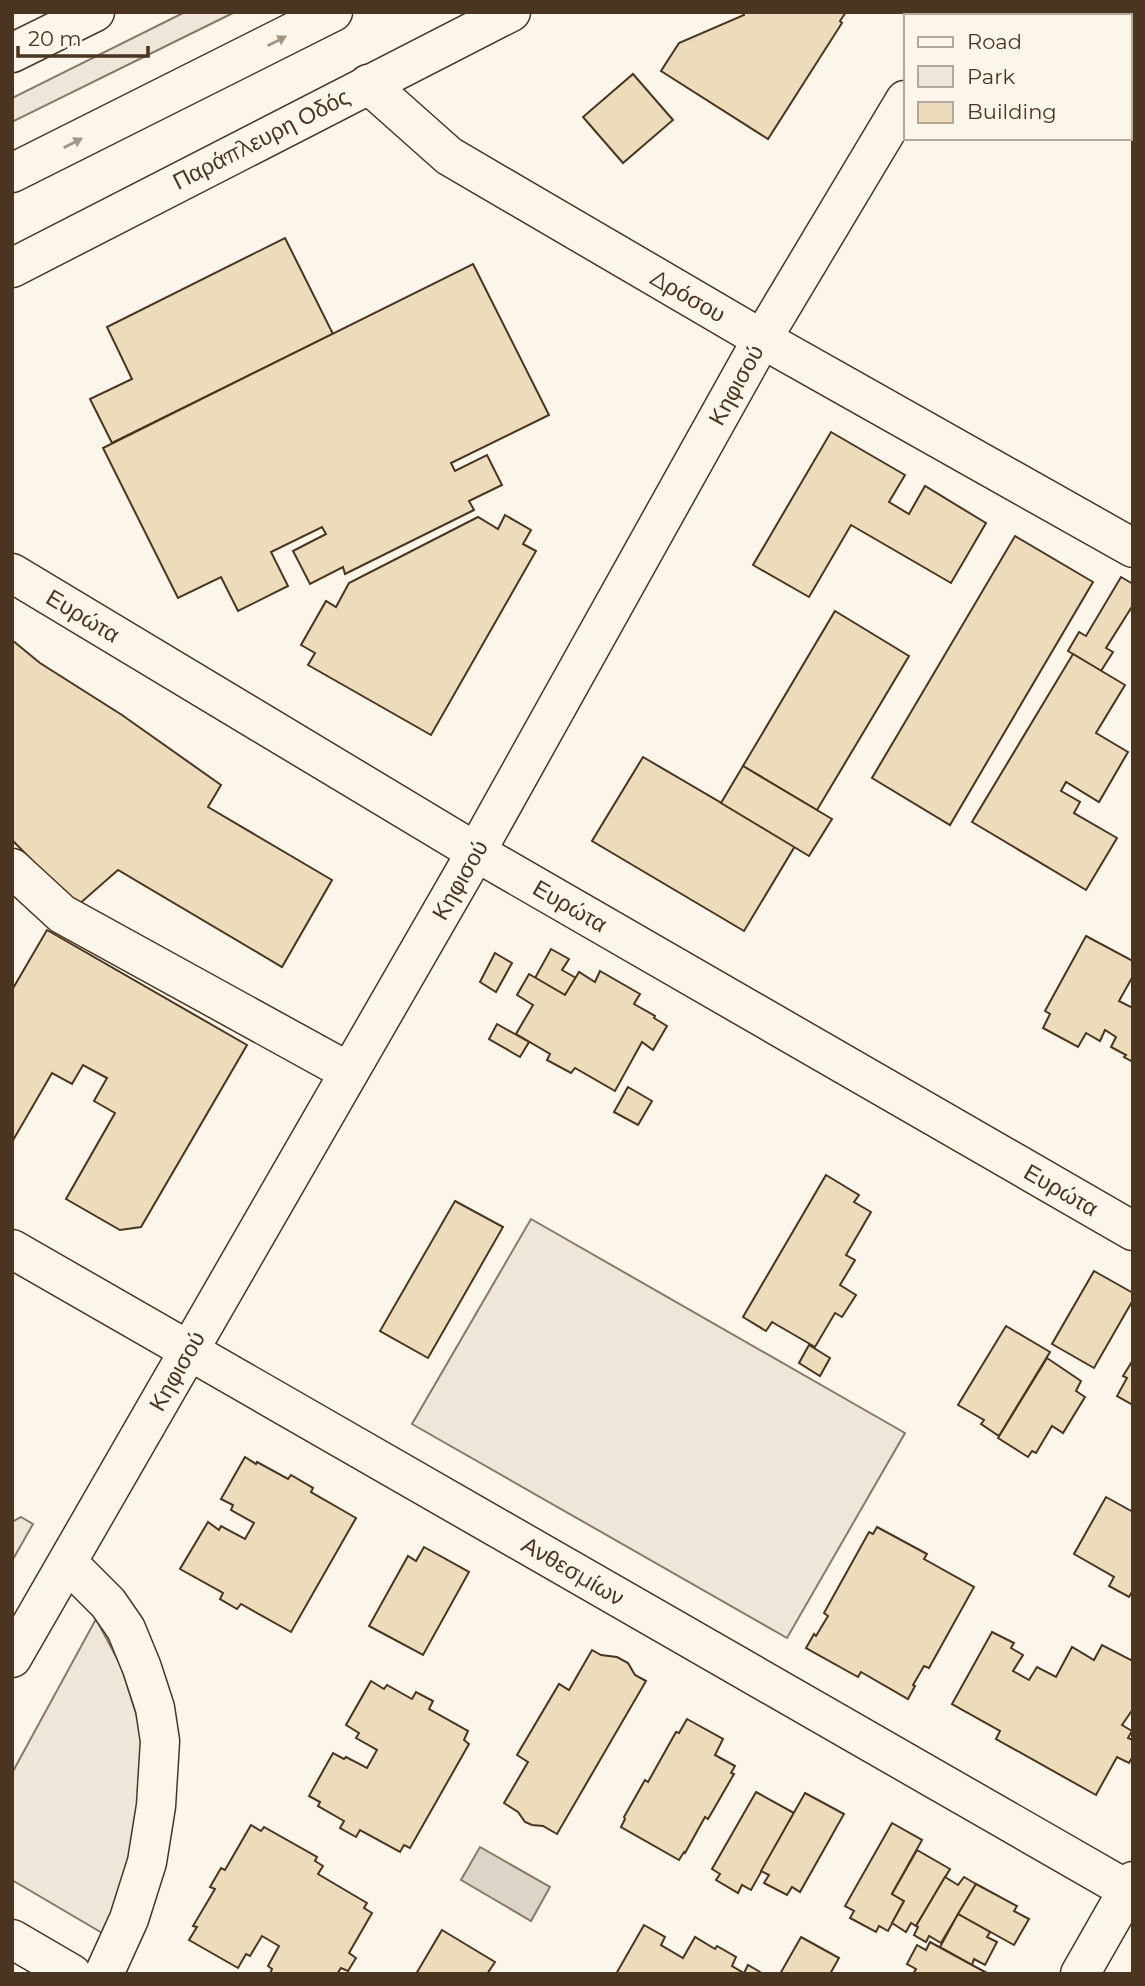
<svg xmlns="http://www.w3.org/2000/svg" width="1145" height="1986" font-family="Montserrat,sans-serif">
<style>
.green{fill:#ede6d9;stroke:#887966;stroke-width:2}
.water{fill:#dcd4c6;stroke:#887966;stroke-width:2}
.building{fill:#ecdcbc;stroke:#4a3520;stroke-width:2}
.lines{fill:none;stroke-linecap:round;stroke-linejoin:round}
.minor-casing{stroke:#4a3520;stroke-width:41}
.major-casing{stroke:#4a3520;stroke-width:41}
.highway-casing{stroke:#4a3520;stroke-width:41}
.minor{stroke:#fbf6e9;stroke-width:38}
.major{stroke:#fbf6e9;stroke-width:38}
.highway{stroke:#fbf6e9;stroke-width:38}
.oneway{fill:#a29684}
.labels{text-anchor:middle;stroke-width:5;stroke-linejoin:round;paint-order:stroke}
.street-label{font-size:23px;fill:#4a3520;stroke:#fbf6e9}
</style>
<rect width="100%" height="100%" fill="#fbf6e9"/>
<!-- green -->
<g class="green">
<polygon points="185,12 235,12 12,122 12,98"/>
<polygon points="531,1219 905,1433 787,1638 412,1424"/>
<polygon points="21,1517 33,1524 12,1561 12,1522"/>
<polygon points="96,1619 121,1666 140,1726 145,1766 127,1869 104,1934 12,1880 12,1773"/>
</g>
<!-- water -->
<polygon class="water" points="480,1847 550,1887 531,1921 461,1880"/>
<!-- building -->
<g class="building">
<polygon points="743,12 846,12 840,21 842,23 768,139 661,71 679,43 744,15"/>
<polygon points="633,74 673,120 623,163 583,117"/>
<polygon points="285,238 333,334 112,443 90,399 132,379 107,327"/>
<polygon points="473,264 549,415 451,463 455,471 487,455 502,485 469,501 474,510 345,574 343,567 310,584 293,551 326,534 322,527 271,552 288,586 238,611 221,577 178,598 103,448"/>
<polygon points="831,432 905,475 889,502 909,514 925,486 986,523 951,583 851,525 809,597 753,565"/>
<polygon points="505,515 531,530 523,544 536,551 431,735 308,665 315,653 301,645 326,601 336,607 349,583 478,517 498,529"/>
<polygon points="1015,536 1093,582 950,825 872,778"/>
<polygon points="1121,577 1133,584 1133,605 1106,648 1113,652 1101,671 1068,651 1079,632 1086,636"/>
<polygon points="835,611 909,656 817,810 743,766"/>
<polygon points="12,640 40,663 122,715 221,785 208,807 332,880 282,967 118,870 77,906 12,840"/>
<polygon points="1073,654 1125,685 1096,733 1128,752 1099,802 1066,782 1061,791 1080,802 1074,813 1117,838 1086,890 972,822"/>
<polygon points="643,757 795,846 744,931 592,841"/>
<polygon points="743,766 832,819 809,856 721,803"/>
<polygon points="47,930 247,1045 141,1227 120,1230 66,1199 115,1113 94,1101 107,1078 83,1065 72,1084 52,1073 12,1142 12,990"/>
<polygon points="1086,936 1133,961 1133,976 1119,1001 1133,1008 1133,1062 1124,1057 1126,1055 1111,1047 1116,1037 1105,1030 1100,1041 1086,1033 1078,1047 1043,1028 1050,1014 1045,1011"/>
<polygon points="551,949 569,959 562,970 576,978 565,995 535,978"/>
<polygon points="495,953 512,963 496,992 480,982"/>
<polygon points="600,971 640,994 634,1004 655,1016 654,1018 667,1026 653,1050 642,1042 615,1091 575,1068 571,1073 547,1060 550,1054 516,1034 533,1005 517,995 529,974 565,995 579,972 595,982"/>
<polygon points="497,1024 529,1042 520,1057 489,1039"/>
<polygon points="628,1087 652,1101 638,1125 614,1112"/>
<polygon points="826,1175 859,1195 854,1202 871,1212 846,1255 855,1260 840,1285 856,1295 842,1317 835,1313 815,1347 772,1322 766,1331 743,1317"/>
<polygon points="455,1201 503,1227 428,1358 380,1331"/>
<polygon points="1094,1271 1133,1293 1133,1300 1094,1368 1052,1344"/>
<polygon points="1006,1326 1050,1352 999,1436 981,1424 984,1420 958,1405"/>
<polygon points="809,1345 830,1358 820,1376 799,1363"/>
<polygon points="1047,1358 1081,1381 1076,1391 1085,1397 1063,1433 1052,1426 1036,1453 1032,1451 1028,1457 998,1438"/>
<polygon points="1133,1360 1133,1405 1117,1396 1127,1378 1123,1376"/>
<polygon points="245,1457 256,1464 257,1462 288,1479 291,1475 313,1488 311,1492 356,1518 291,1632 241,1604 237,1609 220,1599 223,1593 180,1569 208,1522 219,1530 221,1526 245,1539 254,1523 231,1510 233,1505 221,1499"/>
<polygon points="1106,1497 1133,1512 1133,1590 1129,1597 1109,1586 1114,1577 1074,1554"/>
<polygon points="877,1527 927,1554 924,1559 974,1587 929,1668 924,1666 913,1685 915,1686 908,1699 861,1672 858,1677 806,1648 814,1634 816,1636 828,1616 824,1613 869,1532 873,1534"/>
<polygon points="424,1547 469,1572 423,1655 369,1626 408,1556 416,1561"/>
<polygon points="992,1632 1014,1643 1011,1648 1023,1655 1013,1671 1029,1680 1037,1667 1056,1677 1072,1647 1094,1660 1102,1645 1133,1661 1133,1709 1122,1725 1132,1731 1128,1738 1133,1740 1133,1756 1129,1763 1117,1757 1096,1795 996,1739 1000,1731 952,1704"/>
<polygon points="592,1650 601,1655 617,1657 628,1663 635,1675 646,1681 557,1834 543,1826 532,1825 525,1822 518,1812 504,1803 528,1762 517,1755 559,1684 569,1690"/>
<polygon points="371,1681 384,1689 387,1685 412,1699 416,1692 433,1701 429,1709 468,1731 464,1740 469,1744 410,1848 404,1845 400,1852 360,1830 356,1837 340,1828 344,1821 318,1806 320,1802 309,1796 333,1753 344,1759 346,1757 367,1768 377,1750 356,1738 359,1733 346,1725"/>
<polygon points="687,1719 723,1739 715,1755 735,1766 731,1773 734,1774 708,1819 705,1817 685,1853 684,1852 679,1860 621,1827 625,1819 624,1817 645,1780 648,1782 676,1732 679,1733"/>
<polygon points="756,1792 794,1813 751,1890 742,1885 738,1893 716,1880 720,1874 712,1869"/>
<polygon points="805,1793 844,1814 800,1892 792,1887 787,1895 764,1883 769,1875 761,1871"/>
<polygon points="892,1823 922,1840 892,1894 904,1901 888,1931 879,1926 876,1932 850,1918 854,1911 845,1906"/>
<polygon points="251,1825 261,1831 264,1827 317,1857 315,1861 323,1866 318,1874 367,1903 364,1908 372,1913 349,1953 356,1958 348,1971 341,1968 337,1974 270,1974 272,1969 268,1966 279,1946 262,1936 250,1956 246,1954 238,1968 189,1940 197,1927 193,1926 215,1889 210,1887 221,1868 225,1870"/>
<polygon points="917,1850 950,1869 916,1926 911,1923 906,1932 892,1923 904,1901 892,1894"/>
<polygon points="945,1877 958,1885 964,1877 976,1884 941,1943 929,1936 926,1942 914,1935 918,1927 916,1926"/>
<polygon points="976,1884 1017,1906 1014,1911 1029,1919 1014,1945 958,1914"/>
<polygon points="958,1914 990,1932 987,1937 997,1942 985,1965 974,1959 972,1965 940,1947"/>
<polygon points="644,1925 665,1937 661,1945 683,1958 695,1937 715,1949 717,1946 736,1957 732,1966 744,1973 748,1965 760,1972 760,1974 616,1974"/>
<polygon points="442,1930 495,1962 487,1974 416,1974"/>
<polygon points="801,1937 839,1958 830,1974 780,1974"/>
<polygon points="930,1942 972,1965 987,1973 913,1974 916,1969 907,1964 917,1945 926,1950"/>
</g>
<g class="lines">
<defs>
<g id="minor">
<polyline points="956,16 958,12"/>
<polyline points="368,84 449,156 762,339 1133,548"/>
<polyline points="12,573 476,852 1133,1231"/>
<polyline points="12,868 62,914 349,1072"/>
<polyline points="12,1249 1133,1893"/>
<polyline points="68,1563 108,1603 126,1629 142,1668 155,1708 160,1741 156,1806 147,1862 129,1919 104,1974"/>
<polyline points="12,1658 476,852 762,339 905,100"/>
<polyline points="12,1939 72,1974"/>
<polyline points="1080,1974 1133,1881"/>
</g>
<polyline id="major" points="12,268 511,12"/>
<g id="highway">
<polyline points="12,53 95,12"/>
<polyline points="12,173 333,12"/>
</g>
</defs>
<!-- minor casing -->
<use href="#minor" class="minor-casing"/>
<!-- major casing -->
<use href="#major" class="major-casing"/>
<!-- highway casing -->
<use href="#highway" class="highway-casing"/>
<!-- minor -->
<use href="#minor" class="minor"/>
<!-- major -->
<use href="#major" class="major"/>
<!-- highway -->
<use href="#highway" class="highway"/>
</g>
<!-- one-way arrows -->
<defs><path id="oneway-solid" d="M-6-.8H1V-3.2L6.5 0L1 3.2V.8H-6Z" transform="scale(1.75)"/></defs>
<g class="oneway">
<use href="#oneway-solid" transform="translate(277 41) rotate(-27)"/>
<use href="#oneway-solid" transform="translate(73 143) rotate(-27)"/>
</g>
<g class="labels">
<!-- street labels -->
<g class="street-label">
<text transform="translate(261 139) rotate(-27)" y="8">Παράπλευρη Οδός</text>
<text transform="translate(688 296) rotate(30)" y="8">Δρόσου</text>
<text transform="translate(736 385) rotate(-61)" y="8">Κηφισού</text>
<text transform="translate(83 616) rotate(31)" y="8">Ευρώτα</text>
<text transform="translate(460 880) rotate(-60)" y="8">Κηφισού</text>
<text transform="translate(570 906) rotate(30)" y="8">Ευρώτα</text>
<text transform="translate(1061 1190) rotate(30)" y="8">Ευρώτα</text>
<text transform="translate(177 1371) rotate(-60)" y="8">Κηφισού</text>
<text transform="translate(573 1571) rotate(30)" y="8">Ανθεσμίων</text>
</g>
</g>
<!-- border -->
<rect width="1145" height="1986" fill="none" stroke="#4a3520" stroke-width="28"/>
<!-- legend -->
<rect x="904" y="14" width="228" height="126" fill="#fbf6e9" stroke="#b4a999" stroke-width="2"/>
<rect x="918" y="37" width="35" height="10" fill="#fbf6e9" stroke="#b4a999" stroke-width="2"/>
<text x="967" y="49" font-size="21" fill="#4a3520">Road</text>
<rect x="918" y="66" width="35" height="21" fill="#ede6d9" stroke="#b4a999" stroke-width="2"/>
<text x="967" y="84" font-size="21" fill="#4a3520">Park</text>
<rect x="918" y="102" width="35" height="21" fill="#ecdcbc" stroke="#b4a999" stroke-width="2"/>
<text x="967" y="119" font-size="21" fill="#4a3520">Building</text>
<!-- scale -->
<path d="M18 46v10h130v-10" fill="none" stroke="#4a3520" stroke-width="3.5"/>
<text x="28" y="46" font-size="21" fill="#4a3520" stroke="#fbf6e9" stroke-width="5" paint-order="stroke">20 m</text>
</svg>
